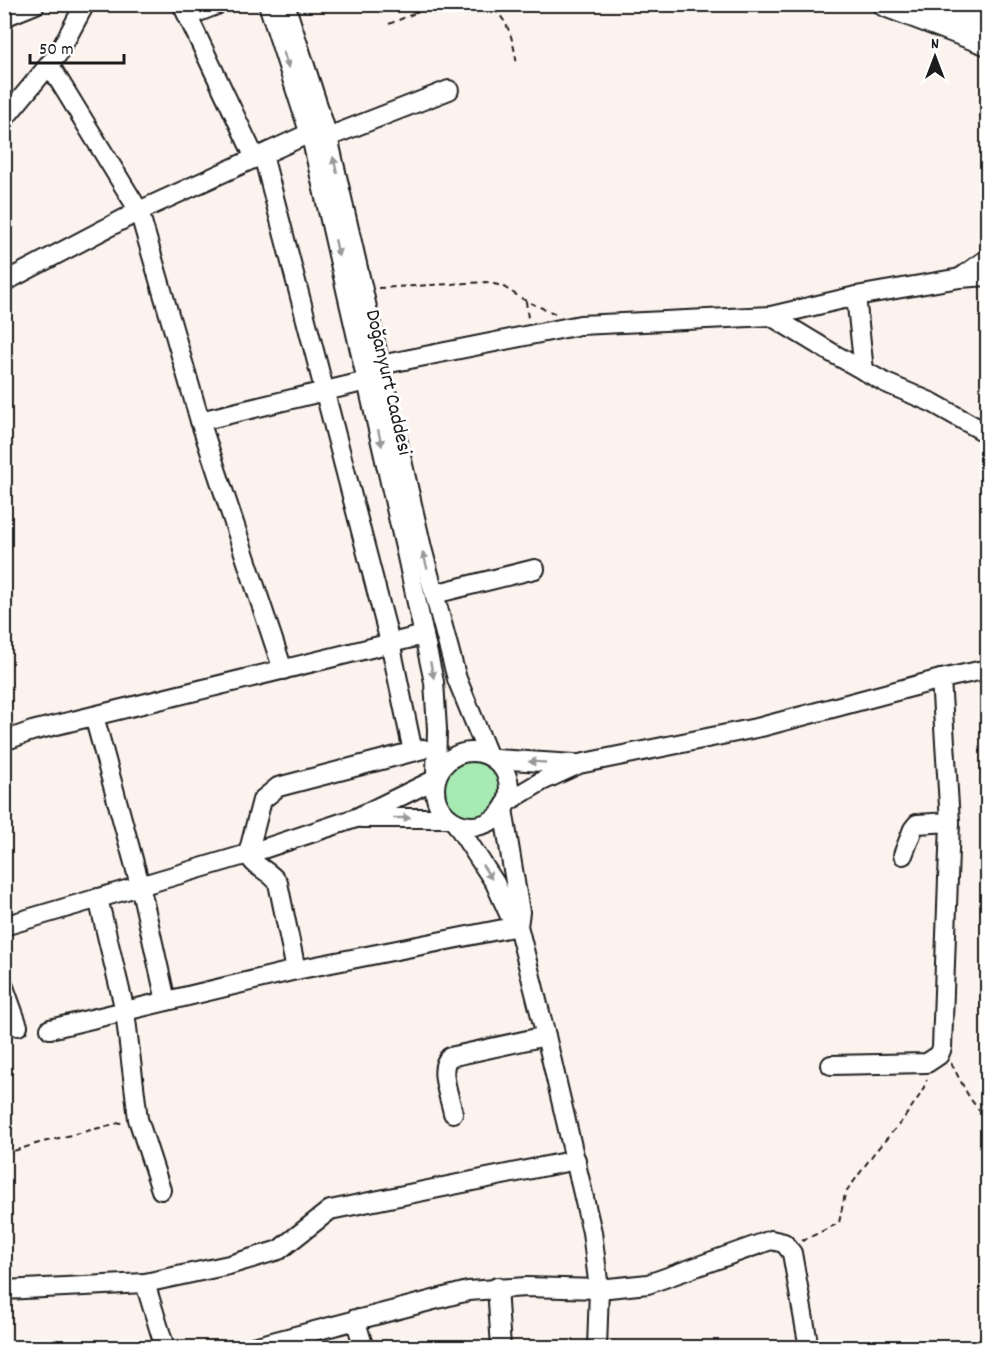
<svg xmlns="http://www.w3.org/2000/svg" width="992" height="1352" font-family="Dekko,sans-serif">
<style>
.green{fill:#a7eab4;stroke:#628368;stroke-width:1.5}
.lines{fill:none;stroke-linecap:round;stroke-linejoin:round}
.minor-casing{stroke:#1c1c1c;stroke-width:22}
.major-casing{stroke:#1c1c1c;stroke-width:28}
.path{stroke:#1c1c1c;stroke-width:2;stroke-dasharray:6 4.5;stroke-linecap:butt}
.minor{stroke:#fff;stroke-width:18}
.major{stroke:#fff;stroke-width:24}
.oneway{fill:#999}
.labels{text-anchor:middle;stroke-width:6;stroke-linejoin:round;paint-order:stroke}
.street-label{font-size:21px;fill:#1c1c1c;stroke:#fff}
</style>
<rect width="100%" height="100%" fill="#fdf3ee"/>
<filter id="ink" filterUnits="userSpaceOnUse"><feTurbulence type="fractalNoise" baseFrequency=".0167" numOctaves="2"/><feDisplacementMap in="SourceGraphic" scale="12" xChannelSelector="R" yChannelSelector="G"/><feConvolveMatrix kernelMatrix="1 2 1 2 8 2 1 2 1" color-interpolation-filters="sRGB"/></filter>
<g filter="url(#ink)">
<!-- green -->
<circle class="green" cx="472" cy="789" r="31"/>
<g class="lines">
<defs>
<g id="minor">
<polyline points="182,4 255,158"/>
<polyline points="268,4 312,141 406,552 434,682 437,729 436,776"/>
<polyline points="285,4 328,137 422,548 457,679 488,755"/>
<polyline points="188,16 219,4"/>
<polyline points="4,17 36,4"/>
<polyline points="49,64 139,211 200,421 283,670"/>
<polyline points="4,119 58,54 85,4"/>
<polyline points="328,137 449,90"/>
<polyline points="263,155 390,642 413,752"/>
<polyline points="960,278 988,258"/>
<polyline points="4,282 139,211 310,133"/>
<polyline points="856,296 864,371"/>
<polyline points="771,316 832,353 886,383 933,403 988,434"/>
<polyline points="380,365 580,325 771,316 856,296 960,278 988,276"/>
<polyline points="200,421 367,381"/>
<polyline points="434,594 535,569"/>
<polyline points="94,716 140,885 166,1001"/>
<polyline points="4,741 32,731 424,635"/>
<circle cx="472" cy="789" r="37"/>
<polyline points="495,759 574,764"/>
<polyline points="507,802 542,781 579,764 761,727 941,679 988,669"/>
<polyline points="503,809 520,912 518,926 546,1036 592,1232 599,1289 597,1348"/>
<polyline points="361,818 449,818"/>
<polyline points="455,822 495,883 509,914 518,926"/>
<polyline points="903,855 913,829 917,824 950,822"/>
<polyline points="98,898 125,1011 138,1119 161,1190"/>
<polyline points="4,926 248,854 356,818 436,779"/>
<path d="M296,970L278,883C270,870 254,868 248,854L262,800L278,787L423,749"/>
<polyline points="4,987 18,1026"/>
<polyline points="50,1029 296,970 518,926"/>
<polyline points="831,1065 927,1063 939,1055 942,1048 950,822 941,679"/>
<path d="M453,1113C450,1097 437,1068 450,1057L546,1036"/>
<polyline points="145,1283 165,1348"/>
<polyline points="497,1287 501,1348"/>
<polyline points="4,1290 145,1283 229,1265 279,1250 330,1210 576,1160"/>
<polyline points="355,1319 364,1348"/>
<polyline points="249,1348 468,1291 526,1287 599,1289 648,1284 771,1240 784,1243 792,1253 809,1348"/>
</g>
<g id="major">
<polyline points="885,4 988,43"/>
<polyline points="951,4 988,18"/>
</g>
</defs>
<!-- minor casing -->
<use href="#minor" class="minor-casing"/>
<!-- major casing -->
<use href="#major" class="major-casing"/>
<!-- path -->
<g class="path">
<path d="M484,4C509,14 513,41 517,65"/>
<polyline points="389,24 437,4"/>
<polyline points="378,288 486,282 502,286 526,301 556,314"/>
<polyline points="526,301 528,319"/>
<polyline points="951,1063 969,1097 988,1122"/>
<polyline points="4,1154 39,1143 123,1122"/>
<polyline points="802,1241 839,1223 845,1194 874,1153 902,1121 922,1092 927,1079"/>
</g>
<!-- minor -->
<use href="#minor" class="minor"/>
<!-- major -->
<use href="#major" class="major"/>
</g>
<!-- one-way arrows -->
<defs><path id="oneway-solid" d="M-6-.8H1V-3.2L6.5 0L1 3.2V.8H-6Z" transform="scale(1.5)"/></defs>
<g class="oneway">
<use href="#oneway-solid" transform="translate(286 60) rotate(72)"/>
<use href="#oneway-solid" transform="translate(335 165) rotate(-104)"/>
<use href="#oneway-solid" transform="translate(337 248) rotate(78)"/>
<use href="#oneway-solid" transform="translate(380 438) rotate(77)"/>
<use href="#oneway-solid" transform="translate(425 560) rotate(-105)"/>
<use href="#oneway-solid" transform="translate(432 670) rotate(78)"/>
<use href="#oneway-solid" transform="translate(537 762) rotate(-177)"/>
<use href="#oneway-solid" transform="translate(402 818)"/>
<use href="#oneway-solid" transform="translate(487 872) rotate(56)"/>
</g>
</g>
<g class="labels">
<!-- street labels -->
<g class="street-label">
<text transform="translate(390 382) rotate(77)" y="7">Doğanyurt Caddesi</text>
</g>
</g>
<!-- margin -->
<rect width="992" height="1352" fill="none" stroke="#fff" stroke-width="24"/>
<rect x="12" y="12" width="968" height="1328" fill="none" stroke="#1c1c1c" stroke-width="2" filter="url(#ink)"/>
<!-- north arrow -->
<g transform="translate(935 57)" stroke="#ffffff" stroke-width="4.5" paint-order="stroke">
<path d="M0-4.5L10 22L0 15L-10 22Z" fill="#1c1c1c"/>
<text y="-9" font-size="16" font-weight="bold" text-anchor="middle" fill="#1c1c1c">N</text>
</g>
<!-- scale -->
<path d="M30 54v9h94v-9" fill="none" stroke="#1c1c1c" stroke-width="3"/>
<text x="39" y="54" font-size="18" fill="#1c1c1c" stroke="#ffffff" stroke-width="4.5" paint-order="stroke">50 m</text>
</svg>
